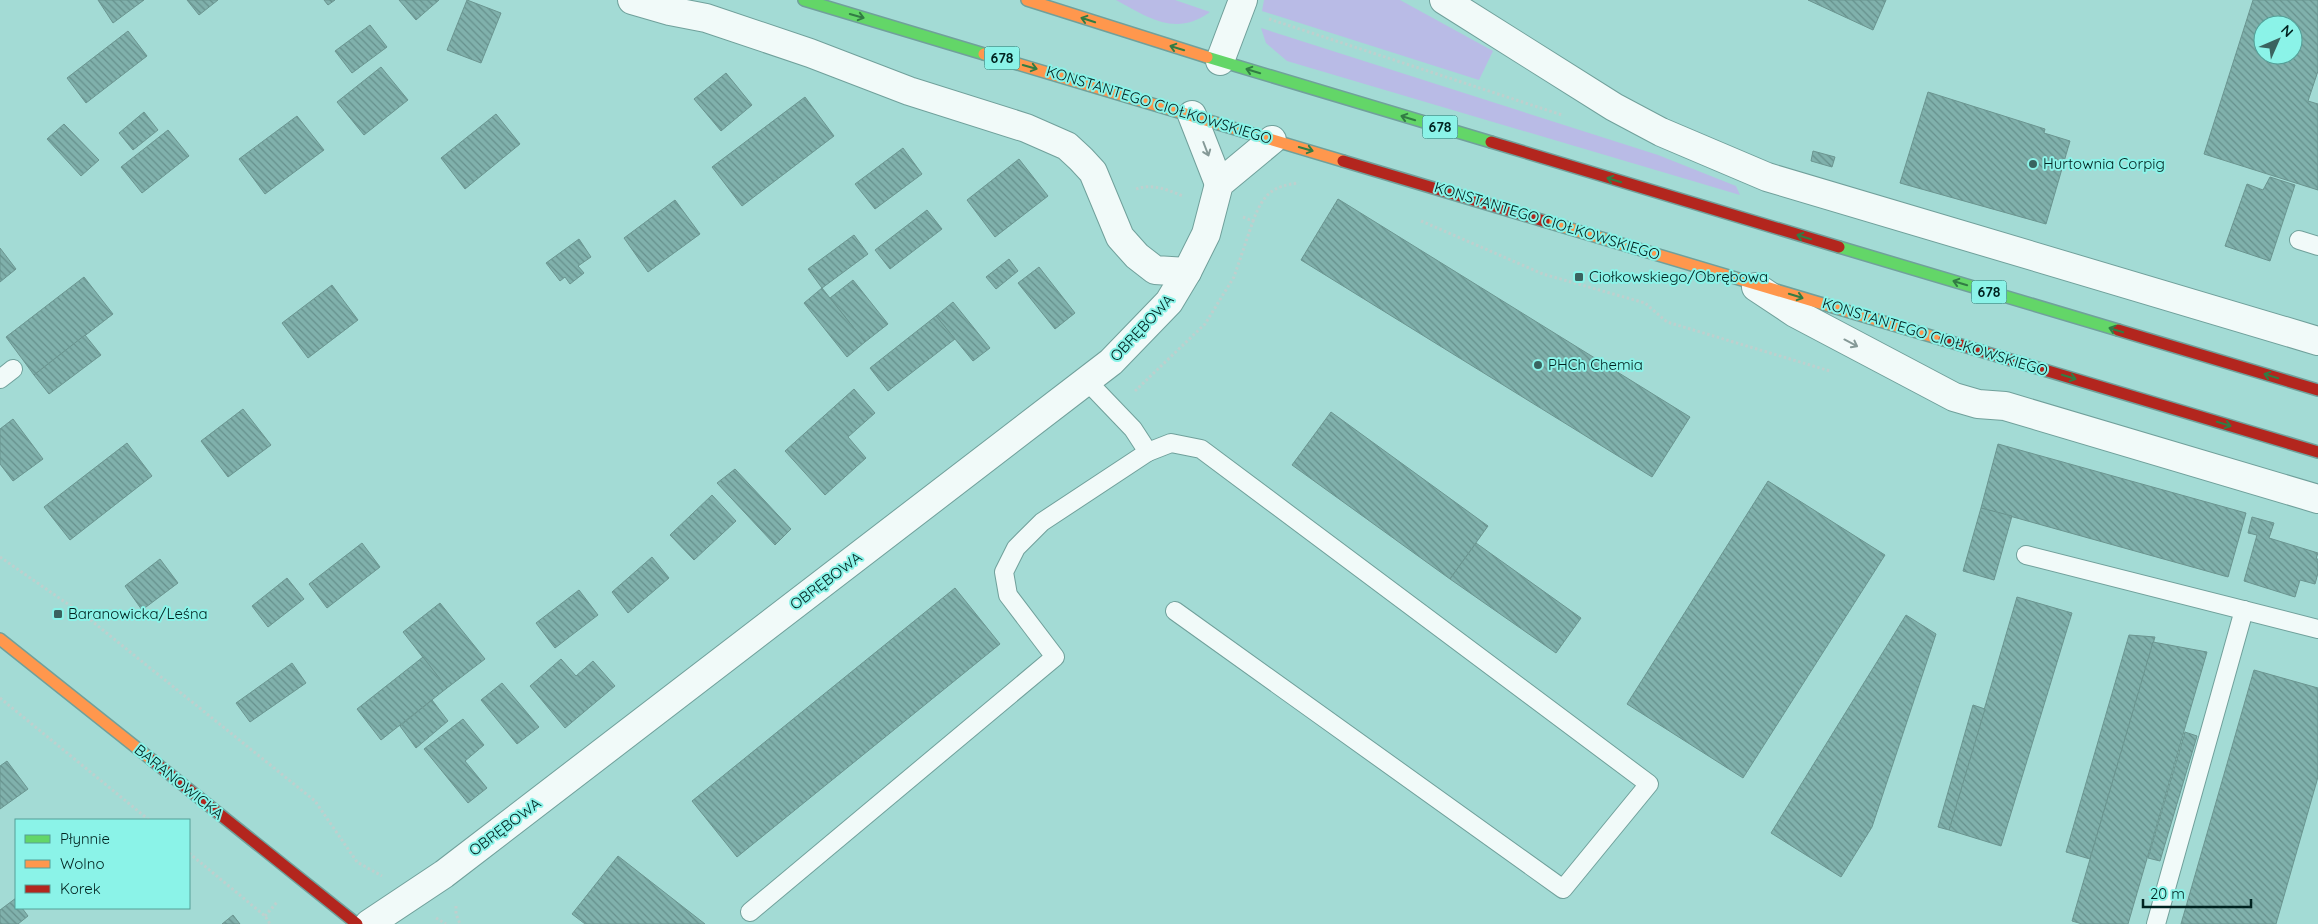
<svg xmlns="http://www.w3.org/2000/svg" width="2318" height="924" font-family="Quicksand,sans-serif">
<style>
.green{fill:#b9bbe6}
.building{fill:url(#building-back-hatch);stroke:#6b9590;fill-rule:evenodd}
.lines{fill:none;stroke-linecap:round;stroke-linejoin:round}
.lane-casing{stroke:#70a09b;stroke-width:20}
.street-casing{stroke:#70a09b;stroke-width:30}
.fast-casing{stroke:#70a09b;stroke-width:14}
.slow-casing{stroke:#70a09b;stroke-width:14}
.jam-casing{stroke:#70a09b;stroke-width:14}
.path{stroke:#bed0ce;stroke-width:3;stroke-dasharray:2.5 2.5;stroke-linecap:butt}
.lane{stroke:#f1faf9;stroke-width:18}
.street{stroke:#f1faf9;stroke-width:28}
.fast{stroke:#63d668;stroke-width:11}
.slow{stroke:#ff974d;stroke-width:11}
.jam{stroke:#b3261e;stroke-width:11}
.oneway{stroke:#327c44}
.oneway2{stroke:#859997}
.poi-dot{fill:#3a635f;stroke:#8bf3e8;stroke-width:2}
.labels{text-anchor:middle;stroke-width:4;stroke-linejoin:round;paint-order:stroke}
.shield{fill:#8bf3e8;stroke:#2a615c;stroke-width:1}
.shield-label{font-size:14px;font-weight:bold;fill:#012320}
.street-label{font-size:15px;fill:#012320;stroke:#8bf3e8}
.poi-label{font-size:15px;fill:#012320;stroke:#8bf3e8;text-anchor:start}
</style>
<defs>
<pattern id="building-back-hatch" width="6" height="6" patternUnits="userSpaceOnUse" patternTransform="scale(1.25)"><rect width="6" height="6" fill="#80b1ac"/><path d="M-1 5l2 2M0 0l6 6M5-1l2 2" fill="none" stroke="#66908c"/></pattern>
</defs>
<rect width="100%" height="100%" fill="#a3dbd5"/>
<!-- green -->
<g class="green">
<path d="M1116,0H1175L1210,12C1176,37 1149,18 1116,0Z"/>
<polygon points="1264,0 1400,0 1493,51 1479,80 1262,11"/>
<polygon points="1261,28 1658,155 1736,186 1740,195 1287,61 1266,43"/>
</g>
<!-- building -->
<g class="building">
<polygon points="98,0 144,0 113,23"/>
<polygon points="187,0 218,0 199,15"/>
<polygon points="324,0 335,0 328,5"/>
<polygon points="399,0 439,0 416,20"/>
<polygon points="467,0 501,13 481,63 447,50"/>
<polygon points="1808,0 1886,0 1873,30"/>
<path d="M2253,0H2318V71L2308,101L2318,104V190L2204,154ZM2263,25H2293V55H2263Z"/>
<polygon points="370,25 387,47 352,73 335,51"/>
<polygon points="128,31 147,56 86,103 67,78"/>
<polygon points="381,67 408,100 364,135 337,102"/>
<polygon points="726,73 752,105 721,131 694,99"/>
<polygon points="1928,92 2045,129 2044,133 2070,141 2046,224 1900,183"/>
<polygon points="805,97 834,136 742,206 712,167"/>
<polygon points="144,112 158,130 133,150 119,133"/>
<polygon points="496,114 520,144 465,189 441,158"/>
<polygon points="297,116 324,150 265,194 239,159"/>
<polygon points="64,124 99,160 81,176 47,139"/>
<polygon points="168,130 189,156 142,193 121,167"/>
<polygon points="903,148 922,174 875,209 855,184"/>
<polygon points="1813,151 1835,157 1832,167 1811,161"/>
<polygon points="1019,159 1048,196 995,237 967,200"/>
<polygon points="2270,177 2295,185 2270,261 2225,246 2247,184 2263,190"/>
<polygon points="1338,199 1690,417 1652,477 1301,260"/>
<polygon points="675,200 700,234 648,272 624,238"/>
<polygon points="927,210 942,229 890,269 875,250"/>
<polygon points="854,235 868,254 822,288 808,269"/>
<polygon points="579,239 591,257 578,266 584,273 570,284 565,277 560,281 546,263"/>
<polygon points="0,248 16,269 0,282"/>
<polygon points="1009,259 1018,271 996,289 986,277"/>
<polygon points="1039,267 1075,313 1055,329 1018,283"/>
<polygon points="84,277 113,314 34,375 6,337"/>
<polygon points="853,280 888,324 865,342 830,298"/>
<polygon points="332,285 358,320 308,358 282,323"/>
<polygon points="822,288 865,342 847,357 804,303"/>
<polygon points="953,302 990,348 973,361 936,316"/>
<polygon points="936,316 955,339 888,391 870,368"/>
<polygon points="85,335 101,355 49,394 34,375"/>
<polygon points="854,389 875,413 848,437 866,458 825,495 785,451"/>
<polygon points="243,409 271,445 228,477 201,441"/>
<polygon points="1331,412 1488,526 1450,579 1292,465"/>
<polygon points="13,419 43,459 13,481 0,464 0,429"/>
<polygon points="127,443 152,476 70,540 44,507"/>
<polygon points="1998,444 2246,513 2228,577 1981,508"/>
<polygon points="735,469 791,529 775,545 717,483"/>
<polygon points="1768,481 1885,555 1743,778 1627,704"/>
<polygon points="712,495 736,521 694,560 670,535"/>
<polygon points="1981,508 2012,516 1994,580 1963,571"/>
<polygon points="2252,517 2274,523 2269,538 2318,553 2316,559 2318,559 2318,573 2315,584 2300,580 2295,597 2244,581 2257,535 2248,533"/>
<polygon points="362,543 380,567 327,608 309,584"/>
<polygon points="1476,543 1581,618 1556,653 1450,579"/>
<polygon points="652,557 669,578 628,613 612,592"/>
<polygon points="160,559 178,583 142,610 125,586"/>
<polygon points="287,578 304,599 268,627 252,606"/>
<polygon points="955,588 1000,644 737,857 692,801"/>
<polygon points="579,590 598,615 555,648 536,623"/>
<polygon points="2017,597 2072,613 2001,846 1949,830"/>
<polygon points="440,603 485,659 447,688 403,632"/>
<polygon points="1906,615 1936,634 1872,827 1841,877 1771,833"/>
<polygon points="2129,635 2155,637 2090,859 2066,852"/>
<polygon points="2153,642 2207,652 2128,924 2082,924 2072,921"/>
<polygon points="423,657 447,688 381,740 357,709"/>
<polygon points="561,659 576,676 593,661 615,686 565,728 530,686"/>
<polygon points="292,663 306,683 250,722 236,703"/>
<polygon points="2254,670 2318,688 2318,777 2276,924 2181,924"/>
<polygon points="502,683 539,727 517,744 481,700"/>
<polygon points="432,700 448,721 416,748 400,726"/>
<polygon points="1973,705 1985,709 1949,830 1938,827"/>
<polygon points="463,719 484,745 465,761 487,788 468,803 424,749"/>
<polygon points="2185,732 2197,736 2160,861 2148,858"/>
<polygon points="7,761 28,789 0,809 0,766"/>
<polygon points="618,856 705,924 585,924 572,914"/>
<polygon points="16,898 16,908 22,908 28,916 18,924 0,924 0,910"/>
<polygon points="233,915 240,924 222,924"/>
</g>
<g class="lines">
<defs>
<g id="lane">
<polyline points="2299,240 2318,246"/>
<polyline points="0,379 13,369"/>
<polyline points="1148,452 1171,443 1201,449 1649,784 1563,889 1175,611"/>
<polyline points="2026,555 2318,629"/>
<polyline points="750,912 1055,657 1008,595 1004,572 1016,548 1042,522 1148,452 1133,429 1087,381"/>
<polyline points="2156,924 2244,610"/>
</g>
<g id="street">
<polyline points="632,0 670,11 706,18 810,53 909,91 1026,128 1067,146 1081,159 1093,172 1120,237 1137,256 1155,270 1187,272"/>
<polyline points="1444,0 1614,107 1661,132 1767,177 2318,341"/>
<polyline points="1220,61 1243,0"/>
<polyline points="1192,115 1219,184"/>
<polyline points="1756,287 1795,313 1954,397 1978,404 2005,406 2318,499"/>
<polyline points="369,924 444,874 1111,362 1169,302 1187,272 1206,234 1219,184 1272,140"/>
</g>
<g id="fast">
<polyline points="804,0 984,54"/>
<polyline points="1207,57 1491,142"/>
<polyline points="1839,247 2118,330"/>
</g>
<g id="slow">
<polyline points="1027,0 1207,57"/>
<polyline points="984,54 1343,161"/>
<polyline points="1544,221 1944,340"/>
<polyline points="0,639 152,760"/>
</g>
<g id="jam">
<polyline points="1491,142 1839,247"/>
<polyline points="1343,161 1544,221"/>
<polyline points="2118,330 2318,390"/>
<polyline points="1944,340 2318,452"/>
<polyline points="152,760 357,924"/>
</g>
</defs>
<!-- lane casing -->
<use href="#lane" class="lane-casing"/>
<!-- street casing -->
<use href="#street" class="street-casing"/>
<!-- fast casing -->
<use href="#fast" class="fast-casing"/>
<!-- slow casing -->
<use href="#slow" class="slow-casing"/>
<!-- jam casing -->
<use href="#jam" class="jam-casing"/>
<!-- path -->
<g class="path">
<polyline points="1269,19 1562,115"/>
<path d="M1136,189C1152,183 1168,190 1183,196"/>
<path d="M1243,217L1253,221C1263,195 1271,186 1299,183"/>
<polyline points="1421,221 1543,274 1645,303 1667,322 1830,371"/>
<polyline points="1135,391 1205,324 1234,277 1253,221"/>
<polyline points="0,557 88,618 315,801 357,862 382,876"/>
<polyline points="0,698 149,820"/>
<polyline points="189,853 265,916 270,924"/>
<polyline points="456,906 456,914 460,924"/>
<polyline points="265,916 278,901"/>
<polyline points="436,918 446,924"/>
</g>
<!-- lane -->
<use href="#lane" class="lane"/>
<!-- street -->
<use href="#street" class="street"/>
<!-- fast -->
<use href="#fast" class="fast"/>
<!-- slow -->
<use href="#slow" class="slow"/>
<!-- jam -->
<use href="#jam" class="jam"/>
</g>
<!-- one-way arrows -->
<defs><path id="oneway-shaft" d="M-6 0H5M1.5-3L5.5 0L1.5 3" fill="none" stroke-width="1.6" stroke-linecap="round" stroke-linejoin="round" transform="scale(1.25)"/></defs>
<g class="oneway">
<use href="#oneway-shaft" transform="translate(857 16) rotate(16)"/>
<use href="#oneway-shaft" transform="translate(1088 20) rotate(-162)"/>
<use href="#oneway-shaft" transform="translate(1177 48) rotate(-163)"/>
<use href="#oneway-shaft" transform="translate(1030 67) rotate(16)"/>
<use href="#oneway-shaft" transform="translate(1253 71) rotate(-163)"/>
<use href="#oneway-shaft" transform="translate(1408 118) rotate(-163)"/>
<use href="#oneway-shaft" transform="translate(1306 149) rotate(16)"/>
<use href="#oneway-shaft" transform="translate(1614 180) rotate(-163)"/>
<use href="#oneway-shaft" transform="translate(1804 237) rotate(-163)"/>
<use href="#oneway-shaft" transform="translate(1960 283) rotate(-163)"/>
<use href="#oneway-shaft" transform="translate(1796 296) rotate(17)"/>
<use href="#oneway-shaft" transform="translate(2116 330) rotate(-163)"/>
<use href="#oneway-shaft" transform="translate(2271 376) rotate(-163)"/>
<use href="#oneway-shaft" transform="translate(2069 377) rotate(17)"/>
<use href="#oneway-shaft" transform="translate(2224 424) rotate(17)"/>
</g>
<g class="oneway2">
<use href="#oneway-shaft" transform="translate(1206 149) rotate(69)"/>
<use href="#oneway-shaft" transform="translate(1851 343) rotate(28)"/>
</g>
<!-- markers -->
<g class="poi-dot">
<circle cx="2033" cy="164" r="5"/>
<rect x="1574" y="272" width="10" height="10" rx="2.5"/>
<circle cx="1538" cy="365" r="5"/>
<rect x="53" y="609" width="10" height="10" rx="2.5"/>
</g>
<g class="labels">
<!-- shield labels -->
<g class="shield">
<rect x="984.5" y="46.5" width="35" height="23" rx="4"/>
<rect x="1422.5" y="115.5" width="35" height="23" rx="4"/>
<rect x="1971.5" y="280.5" width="35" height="23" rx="4"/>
</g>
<g class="shield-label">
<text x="1002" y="63">678</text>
<text x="1440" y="132">678</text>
<text x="1989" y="297">678</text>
</g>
<!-- street labels -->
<g class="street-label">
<text transform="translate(1159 105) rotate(17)" y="5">KONSTANTEGO CIOŁKOWSKIEGO</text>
<text transform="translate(1547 221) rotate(17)" y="5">KONSTANTEGO CIOŁKOWSKIEGO</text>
<text transform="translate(1142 328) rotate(-47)" y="5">OBRĘBOWA</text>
<text transform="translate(1935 337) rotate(17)" y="5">KONSTANTEGO CIOŁKOWSKIEGO</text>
<text transform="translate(826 581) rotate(-37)" y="5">OBRĘBOWA</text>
<text transform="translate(179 782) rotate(39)" y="5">BARANOWICKA</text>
<text transform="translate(505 827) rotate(-37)" y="5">OBRĘBOWA</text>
</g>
<!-- poi labels -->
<g class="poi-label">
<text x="2043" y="169">Hurtownia Corpig</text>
<text x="1589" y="282">Ciołkowskiego/Obrębowa</text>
<text x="1548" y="370">PHCh Chemia</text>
<text x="68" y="619">Baranowicka/Leśna</text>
</g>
</g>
<!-- legend -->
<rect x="15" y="819" width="175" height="90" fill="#8bf3e8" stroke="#54a098"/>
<rect x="25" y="835" width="25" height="8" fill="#63d668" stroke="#54a098"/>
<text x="60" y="844" font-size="15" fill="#012320">Płynnie</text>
<rect x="25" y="860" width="25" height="8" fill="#ff974d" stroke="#54a098"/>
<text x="60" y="869" font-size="15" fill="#012320">Wolno</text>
<rect x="25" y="885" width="25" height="8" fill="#b3261e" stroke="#54a098"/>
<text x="60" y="894" font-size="15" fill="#012320">Korek</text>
<!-- north arrow -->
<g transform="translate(2278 40) rotate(45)"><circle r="24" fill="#8bf3e8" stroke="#54a098"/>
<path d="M0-4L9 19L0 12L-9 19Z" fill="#3a635f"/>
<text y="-8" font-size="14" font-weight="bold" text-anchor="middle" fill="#012320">N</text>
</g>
<!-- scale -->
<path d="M2143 899v8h108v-8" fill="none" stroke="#012320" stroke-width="2.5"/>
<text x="2150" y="899" font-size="15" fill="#012320" stroke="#8bf3e8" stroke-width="4" paint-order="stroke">20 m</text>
</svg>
